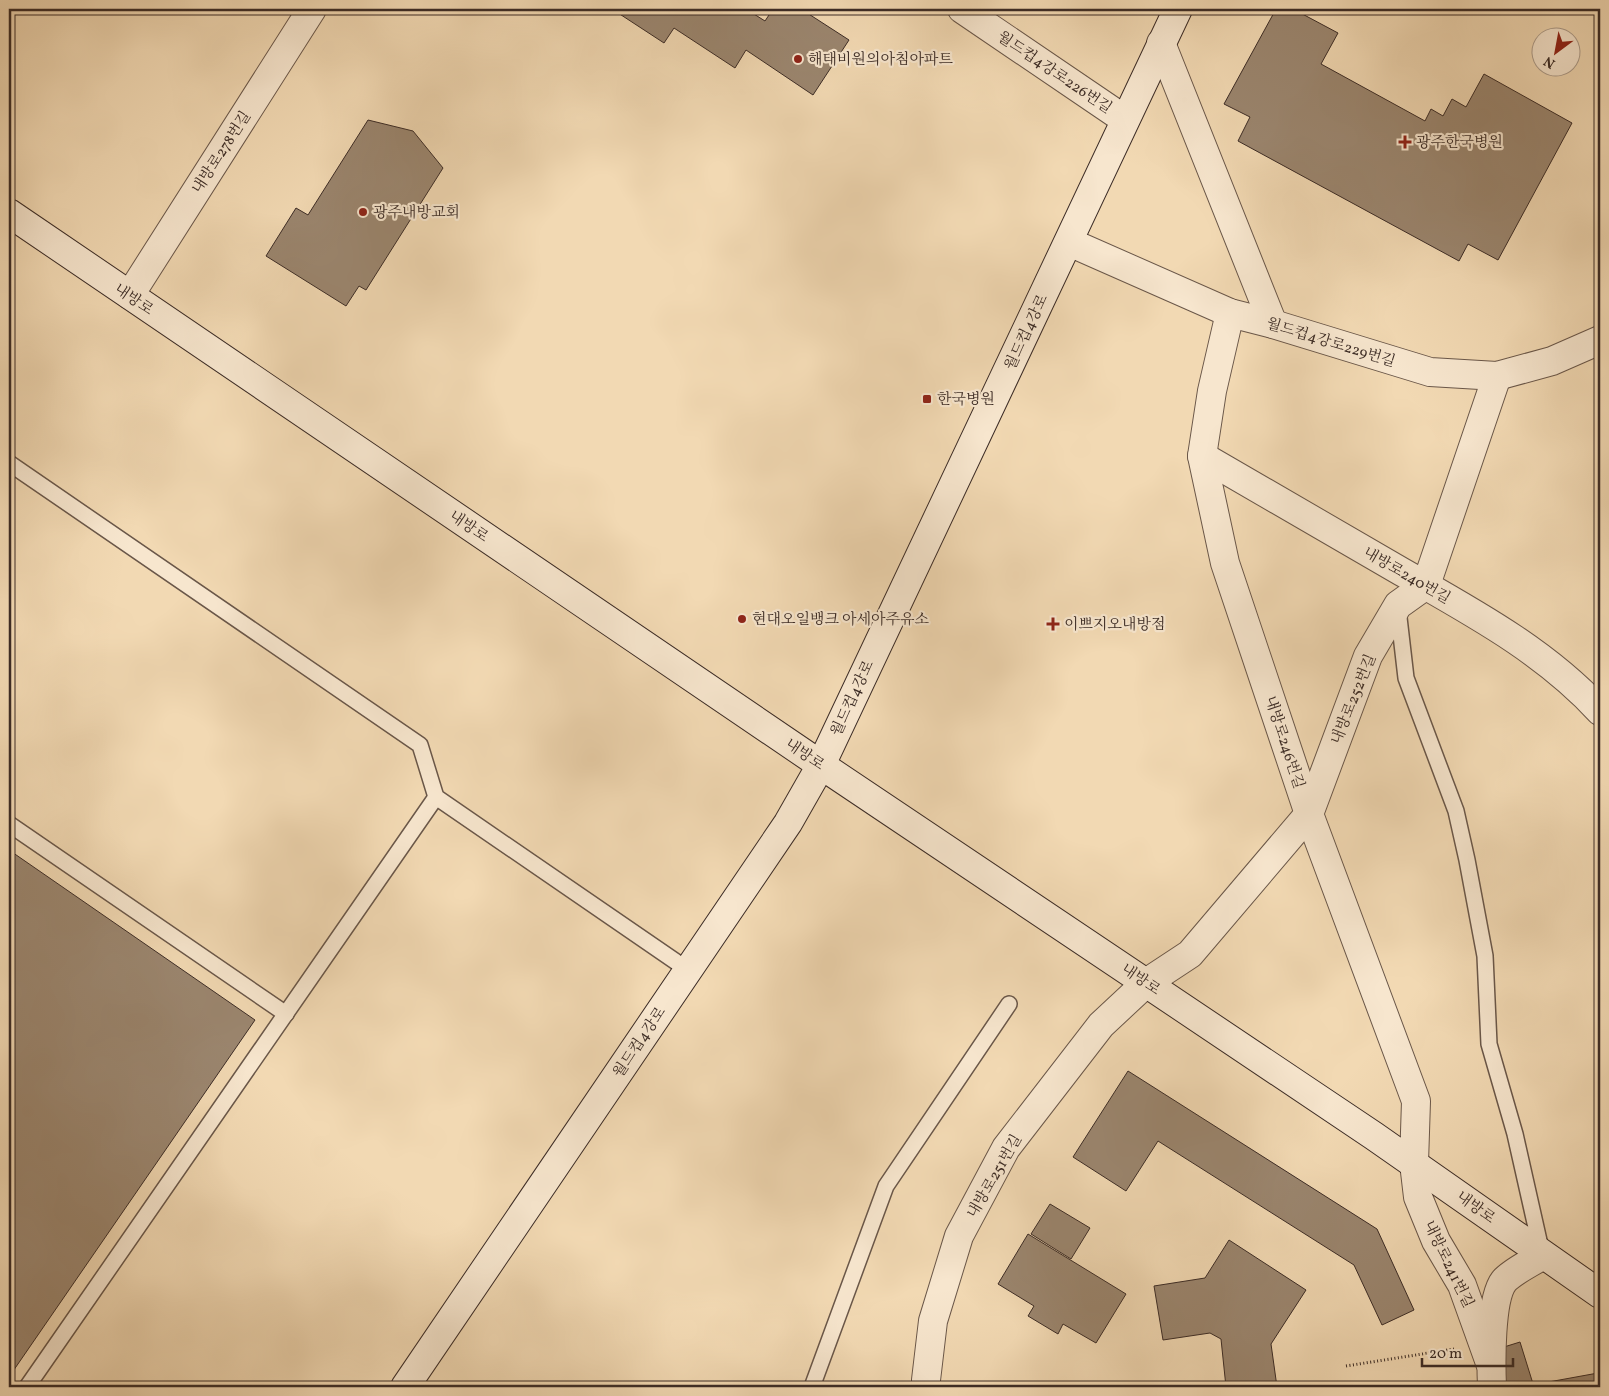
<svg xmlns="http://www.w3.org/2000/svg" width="1609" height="1396" font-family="Vollkorn,'Noto Serif KR',serif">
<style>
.building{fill:#9b866f;stroke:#3c2c26}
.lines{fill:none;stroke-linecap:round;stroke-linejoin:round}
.lane-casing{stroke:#6a5749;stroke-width:18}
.street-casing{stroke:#6a5749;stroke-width:30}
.secondary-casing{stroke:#3c2c26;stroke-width:30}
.path{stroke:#3c2c26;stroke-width:3;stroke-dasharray:1 2.5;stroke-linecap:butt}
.lane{stroke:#f7e6ce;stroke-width:15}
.street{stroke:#f7e6ce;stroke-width:28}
.secondary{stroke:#f7e6ce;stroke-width:28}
.poi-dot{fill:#8f2418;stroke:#f7e6ce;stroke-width:2}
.labels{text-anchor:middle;stroke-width:4.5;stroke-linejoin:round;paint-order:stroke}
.poi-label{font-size:15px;fill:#3c2c26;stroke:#f7e6ce;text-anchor:start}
.street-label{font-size:15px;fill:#3c2c26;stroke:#f7e6ce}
</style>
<rect width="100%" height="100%" fill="#f2d9b3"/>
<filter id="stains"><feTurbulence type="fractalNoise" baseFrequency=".004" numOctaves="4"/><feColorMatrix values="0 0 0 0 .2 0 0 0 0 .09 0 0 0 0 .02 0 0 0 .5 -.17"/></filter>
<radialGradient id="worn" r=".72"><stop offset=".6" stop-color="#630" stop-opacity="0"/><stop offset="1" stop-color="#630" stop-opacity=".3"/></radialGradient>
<!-- building -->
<g class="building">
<polygon points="612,9 746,9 765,21 773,9 801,9 849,40 813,95 746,50 735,68 674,28 664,43"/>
<polygon points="1276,9 1293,9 1338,33 1321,64 1425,121 1431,109 1443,116 1452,99 1466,107 1484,74 1572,123 1498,260 1468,244 1459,261 1238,141 1250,117 1224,104"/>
<polygon points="368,120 413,131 443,168 366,290 359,286 346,306 266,256 296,208 308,215"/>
<polygon points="9,850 255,1020 9,1377"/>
<polygon points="1128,1071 1377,1229 1414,1310 1382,1325 1354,1265 1158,1141 1126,1191 1073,1157"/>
<polygon points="1050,1204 1090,1228 1071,1259 1031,1234"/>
<polygon points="1028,1234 1126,1294 1096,1343 1063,1324 1058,1334 1028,1316 1034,1306 998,1284"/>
<polygon points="1229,1240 1306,1290 1271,1344 1277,1387 1226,1387 1221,1339 1210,1333 1163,1340 1154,1286 1205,1278"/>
<polygon points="1520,1342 1534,1387 1506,1387 1499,1365 1504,1347"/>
<polygon points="1598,1373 1600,1387 1544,1387 1543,1383"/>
</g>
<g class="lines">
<defs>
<g id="lane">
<polyline points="9,463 420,745 436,797 688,970"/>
<polyline points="1398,609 1406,678 1456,811 1467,860 1485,956 1489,1044 1515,1134 1542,1254"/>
<polyline points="9,824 286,1014"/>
<polyline points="27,1387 436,797"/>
<polyline points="812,1387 886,1186 1009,1004"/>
</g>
<g id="street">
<polyline points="962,9 1124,119"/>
<polyline points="1161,43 1273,324"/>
<polyline points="1069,242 1230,313 1273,324 1430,372 1497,376 1552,361 1600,340"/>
<polyline points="130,295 312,9"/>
<polyline points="1230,313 1212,391 1202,456 1225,563 1309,814 1416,1101 1414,1163 1418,1197 1436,1241 1462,1285 1490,1363"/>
<path d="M1202,456C1269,495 1336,533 1402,572C1472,612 1545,651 1600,711"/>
<polyline points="926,1380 933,1321 959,1236 1006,1148 1101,1025 1146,983 1190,954 1309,814 1368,656 1398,605 1426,585 1497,376"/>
<path d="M1492,1387C1491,1364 1490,1299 1504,1281C1513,1271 1531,1263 1543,1255"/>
</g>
<g id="secondary">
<polyline points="9,213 821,765 1374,1136 1600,1294"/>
<polyline points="405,1387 788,823 821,765 1178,9"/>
</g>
</defs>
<!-- lane casing -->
<use href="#lane" class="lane-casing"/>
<!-- street casing -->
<use href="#street" class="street-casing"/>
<!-- secondary casing -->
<use href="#secondary" class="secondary-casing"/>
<!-- path -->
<polyline class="path" points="1346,1366 1454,1349"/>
<!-- lane -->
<use href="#lane" class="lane"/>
<!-- street -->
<use href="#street" class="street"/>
<!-- secondary -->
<use href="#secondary" class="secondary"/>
</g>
<!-- markers -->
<g class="poi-dot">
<circle cx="798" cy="59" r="5"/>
<path d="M1402.5 134.5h5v5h5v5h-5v5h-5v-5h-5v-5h5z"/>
<circle cx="363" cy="212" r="5"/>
<rect x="922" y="394" width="10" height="10" rx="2.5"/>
<circle cx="742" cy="619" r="5"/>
<path d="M1050.5 616.5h5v5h5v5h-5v5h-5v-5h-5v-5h5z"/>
</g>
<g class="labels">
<!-- poi labels -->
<g class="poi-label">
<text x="808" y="64">해태비원의아침아파트</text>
<text x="1416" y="147">광주한국병원</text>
<text x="373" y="217">광주내방교회</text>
<text x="937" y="404">한국병원</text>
<text x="752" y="624">현대오일뱅크 아세아주유소</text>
<text x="1064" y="629">이쁘지오내방점</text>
</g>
<!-- street labels -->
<g class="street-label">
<text transform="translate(1055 72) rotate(34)" y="5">월드컵4강로226번길</text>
<text transform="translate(221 152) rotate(-57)" y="5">내방로278번길</text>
<text transform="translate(134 299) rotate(34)" y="5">내방로</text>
<text transform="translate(1026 332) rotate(-65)" y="5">월드컵4강로</text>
<text transform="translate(1331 342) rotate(17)" y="5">월드컵4강로229번길</text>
<text transform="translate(469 526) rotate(34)" y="5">내방로</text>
<text transform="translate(1407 575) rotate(30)" y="5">내방로240번길</text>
<text transform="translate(852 698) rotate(-65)" y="5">월드컵4강로</text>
<text transform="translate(1353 699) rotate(-68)" y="5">내방로252번길</text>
<text transform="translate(1285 742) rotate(72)" y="5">내방로246번길</text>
<text transform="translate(805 754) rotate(34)" y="5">내방로</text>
<text transform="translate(1141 979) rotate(34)" y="5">내방로</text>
<text transform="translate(639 1042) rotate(-56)" y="5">월드컵4강로</text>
<text transform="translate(994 1176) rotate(-60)" y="5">내방로251번길</text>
<text transform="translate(1476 1207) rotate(36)" y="5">내방로</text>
<text transform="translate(1449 1264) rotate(64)" y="5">내방로241번길</text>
</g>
</g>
<!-- margin -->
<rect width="1609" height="1396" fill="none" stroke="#f2d9b3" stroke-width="30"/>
<rect x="10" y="10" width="1589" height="1376" fill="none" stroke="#3c2c26" stroke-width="2.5"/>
<rect x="15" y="15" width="1579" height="1366" fill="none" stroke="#3c2c26"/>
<!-- north arrow -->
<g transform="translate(1556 52) rotate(212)"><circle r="24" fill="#f7e6ce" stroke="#ac9c8b"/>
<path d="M0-4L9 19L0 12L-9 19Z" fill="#8f2418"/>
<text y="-8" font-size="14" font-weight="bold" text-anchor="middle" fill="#3c2c26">N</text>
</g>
<!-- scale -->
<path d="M1422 1358v8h91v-8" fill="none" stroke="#3c2c26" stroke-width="2.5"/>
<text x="1429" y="1358" font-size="15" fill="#3c2c26" stroke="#f7e6ce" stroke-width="4" paint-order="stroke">20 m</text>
<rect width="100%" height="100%" filter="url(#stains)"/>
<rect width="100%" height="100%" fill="url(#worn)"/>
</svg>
